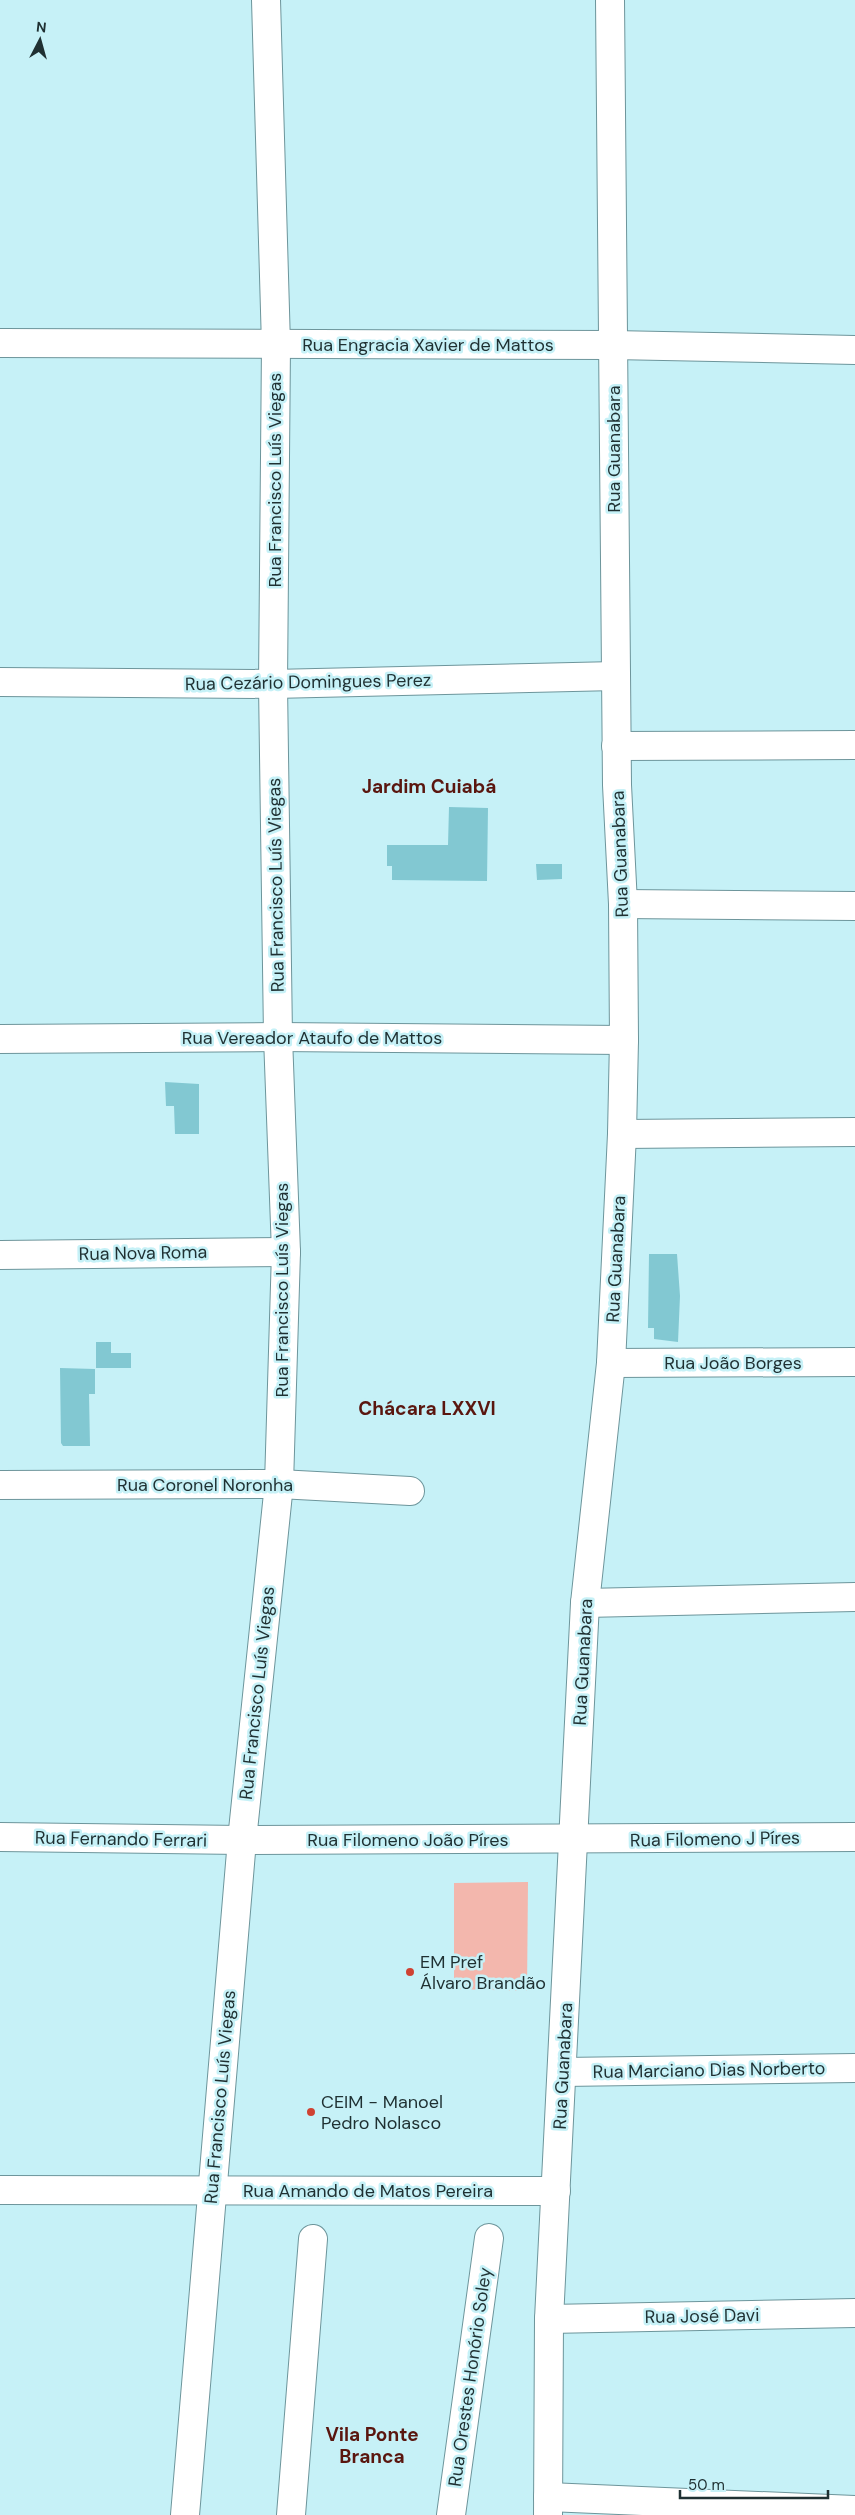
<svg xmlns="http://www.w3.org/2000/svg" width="855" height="2515" font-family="'DM Sans',sans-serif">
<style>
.green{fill:#f3b7ad}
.building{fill:#82c8d2}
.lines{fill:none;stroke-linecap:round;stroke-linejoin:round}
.minor-casing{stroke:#6d959b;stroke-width:30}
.minor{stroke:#fff;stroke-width:28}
.poi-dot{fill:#cf4232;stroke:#c6f1f7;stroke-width:2}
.labels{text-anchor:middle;stroke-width:5;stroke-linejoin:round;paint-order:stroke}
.street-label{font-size:18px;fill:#1f3032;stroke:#c6f1f7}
.poi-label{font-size:18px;fill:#1f3032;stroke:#c6f1f7;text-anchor:start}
.neighbourhood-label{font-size:19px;font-weight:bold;fill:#5a160f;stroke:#c6f1f7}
</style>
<rect width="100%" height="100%" fill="#c6f1f7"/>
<!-- green -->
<polygon class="green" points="528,1882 527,1991 454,1989 454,1883"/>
<!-- building -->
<g class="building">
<polygon points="449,807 488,808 487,881 392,880 392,866 387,866 387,845 448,845"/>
<polygon points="536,864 562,864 562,879 537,880"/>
<polygon points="165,1082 199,1084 199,1134 175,1134 174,1106 166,1106"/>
<polygon points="649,1254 677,1254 680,1296 678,1342 654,1339 654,1328 648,1328"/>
<polygon points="96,1342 111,1342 111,1353 131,1353 131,1368 96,1368"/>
<polygon points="60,1368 95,1369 95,1394 89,1394 90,1446 63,1446 61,1443"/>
</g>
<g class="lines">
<defs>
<g id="minor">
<polyline points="0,343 613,345 855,350"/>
<polyline points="0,682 273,684 616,676"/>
<polyline points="616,746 855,745"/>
<polyline points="623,904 855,906"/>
<polyline points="0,1039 278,1037 624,1040"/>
<polyline points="622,1134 855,1132"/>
<polyline points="0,1255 286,1252"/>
<polyline points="611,1363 855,1362"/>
<polyline points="0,1485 279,1484 410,1491"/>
<polyline points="585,1603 855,1597"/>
<polyline points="0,1837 242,1840 855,1837"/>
<polyline points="562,2072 855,2068"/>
<polyline points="0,2190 556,2191"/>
<polyline points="549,2319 855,2313"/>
<polyline points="548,2497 855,2510"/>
<polyline points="185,2515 242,1840 279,1484 286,1252 278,1037 273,684 276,345 266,0"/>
<polyline points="291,2515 313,2239"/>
<polyline points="451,2515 489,2238"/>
<polyline points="548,2515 549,2319 585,1603 611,1363 622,1134 624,1040 623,904 617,785 610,0"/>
</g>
</defs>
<!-- minor casing -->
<use href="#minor" class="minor-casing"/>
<!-- minor -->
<use href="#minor" class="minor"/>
</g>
<!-- markers -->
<g class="poi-dot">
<circle cx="410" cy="1972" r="5"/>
<circle cx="311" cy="2112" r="5"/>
</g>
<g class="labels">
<!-- street labels -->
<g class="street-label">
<text x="428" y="351">Rua Engracia Xavier de Mattos</text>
<text transform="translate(614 449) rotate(-90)" y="6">Rua Guanabara</text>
<text transform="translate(275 480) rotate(-90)" y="6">Rua Francisco Luís Viegas</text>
<text transform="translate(308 682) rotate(-1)" y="6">Rua Cezário Domingues Perez</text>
<text transform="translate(620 854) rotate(-92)" y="6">Rua Guanabara</text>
<text transform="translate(276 885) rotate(-91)" y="6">Rua Francisco Luís Viegas</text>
<text x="312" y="1044">Rua Vereador Ataufo de Mattos</text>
<text transform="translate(143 1253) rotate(-1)" y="6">Rua Nova Roma</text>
<text transform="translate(616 1259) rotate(-87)" y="6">Rua Guanabara</text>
<text transform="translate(282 1290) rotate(-90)" y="6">Rua Francisco Luís Viegas</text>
<text x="733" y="1369">Rua João Borges</text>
<text x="205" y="1491">Rua Coronel Noronha</text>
<text transform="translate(583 1662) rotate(-87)" y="6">Rua Guanabara</text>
<text transform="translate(257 1693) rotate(-84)" y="6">Rua Francisco Luís Viegas</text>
<text transform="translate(121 1839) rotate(1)" y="6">Rua Fernando Ferrari</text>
<text transform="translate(715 1839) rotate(-1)" y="6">Rua Filomeno J Píres</text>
<text x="408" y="1846">Rua Filomeno João Píres</text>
<text transform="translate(563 2066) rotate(-87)" y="6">Rua Guanabara</text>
<text transform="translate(709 2070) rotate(-1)" y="6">Rua Marciano Dias Norberto</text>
<text transform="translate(220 2097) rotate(-85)" y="6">Rua Francisco Luís Viegas</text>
<text x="368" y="2197">Rua Amando de Matos Pereira</text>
<text transform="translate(702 2316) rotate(-1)" y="6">Rua José Davi</text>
<text transform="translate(470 2377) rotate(-82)" y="6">Rua Orestes Honório Soley</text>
</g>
<!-- poi labels -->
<g class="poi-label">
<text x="420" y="1968">EM Pref<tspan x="420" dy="21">Álvaro Brandão</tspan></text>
<text x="321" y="2108">CEIM - Manoel<tspan x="321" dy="21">Pedro Nolasco</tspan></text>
</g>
<!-- neighbourhood labels -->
<g class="neighbourhood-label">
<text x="429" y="793">Jardim Cuiabá</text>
<text x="427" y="1415">Chácara LXXVI</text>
<text x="372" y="2441">Vila Ponte<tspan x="372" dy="22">Branca</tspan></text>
</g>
</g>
<!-- north arrow -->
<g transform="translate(40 40) rotate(6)" stroke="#c6f1f7" stroke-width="4" paint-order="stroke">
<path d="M0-4L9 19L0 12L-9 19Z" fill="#1f3032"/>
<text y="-8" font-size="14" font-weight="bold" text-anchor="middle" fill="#1f3032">N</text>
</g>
<!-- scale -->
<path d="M680 2490v8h148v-8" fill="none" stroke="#1f3032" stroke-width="2.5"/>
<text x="688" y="2490" font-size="15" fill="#1f3032" stroke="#c6f1f7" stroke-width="4" paint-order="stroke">50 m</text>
</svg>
